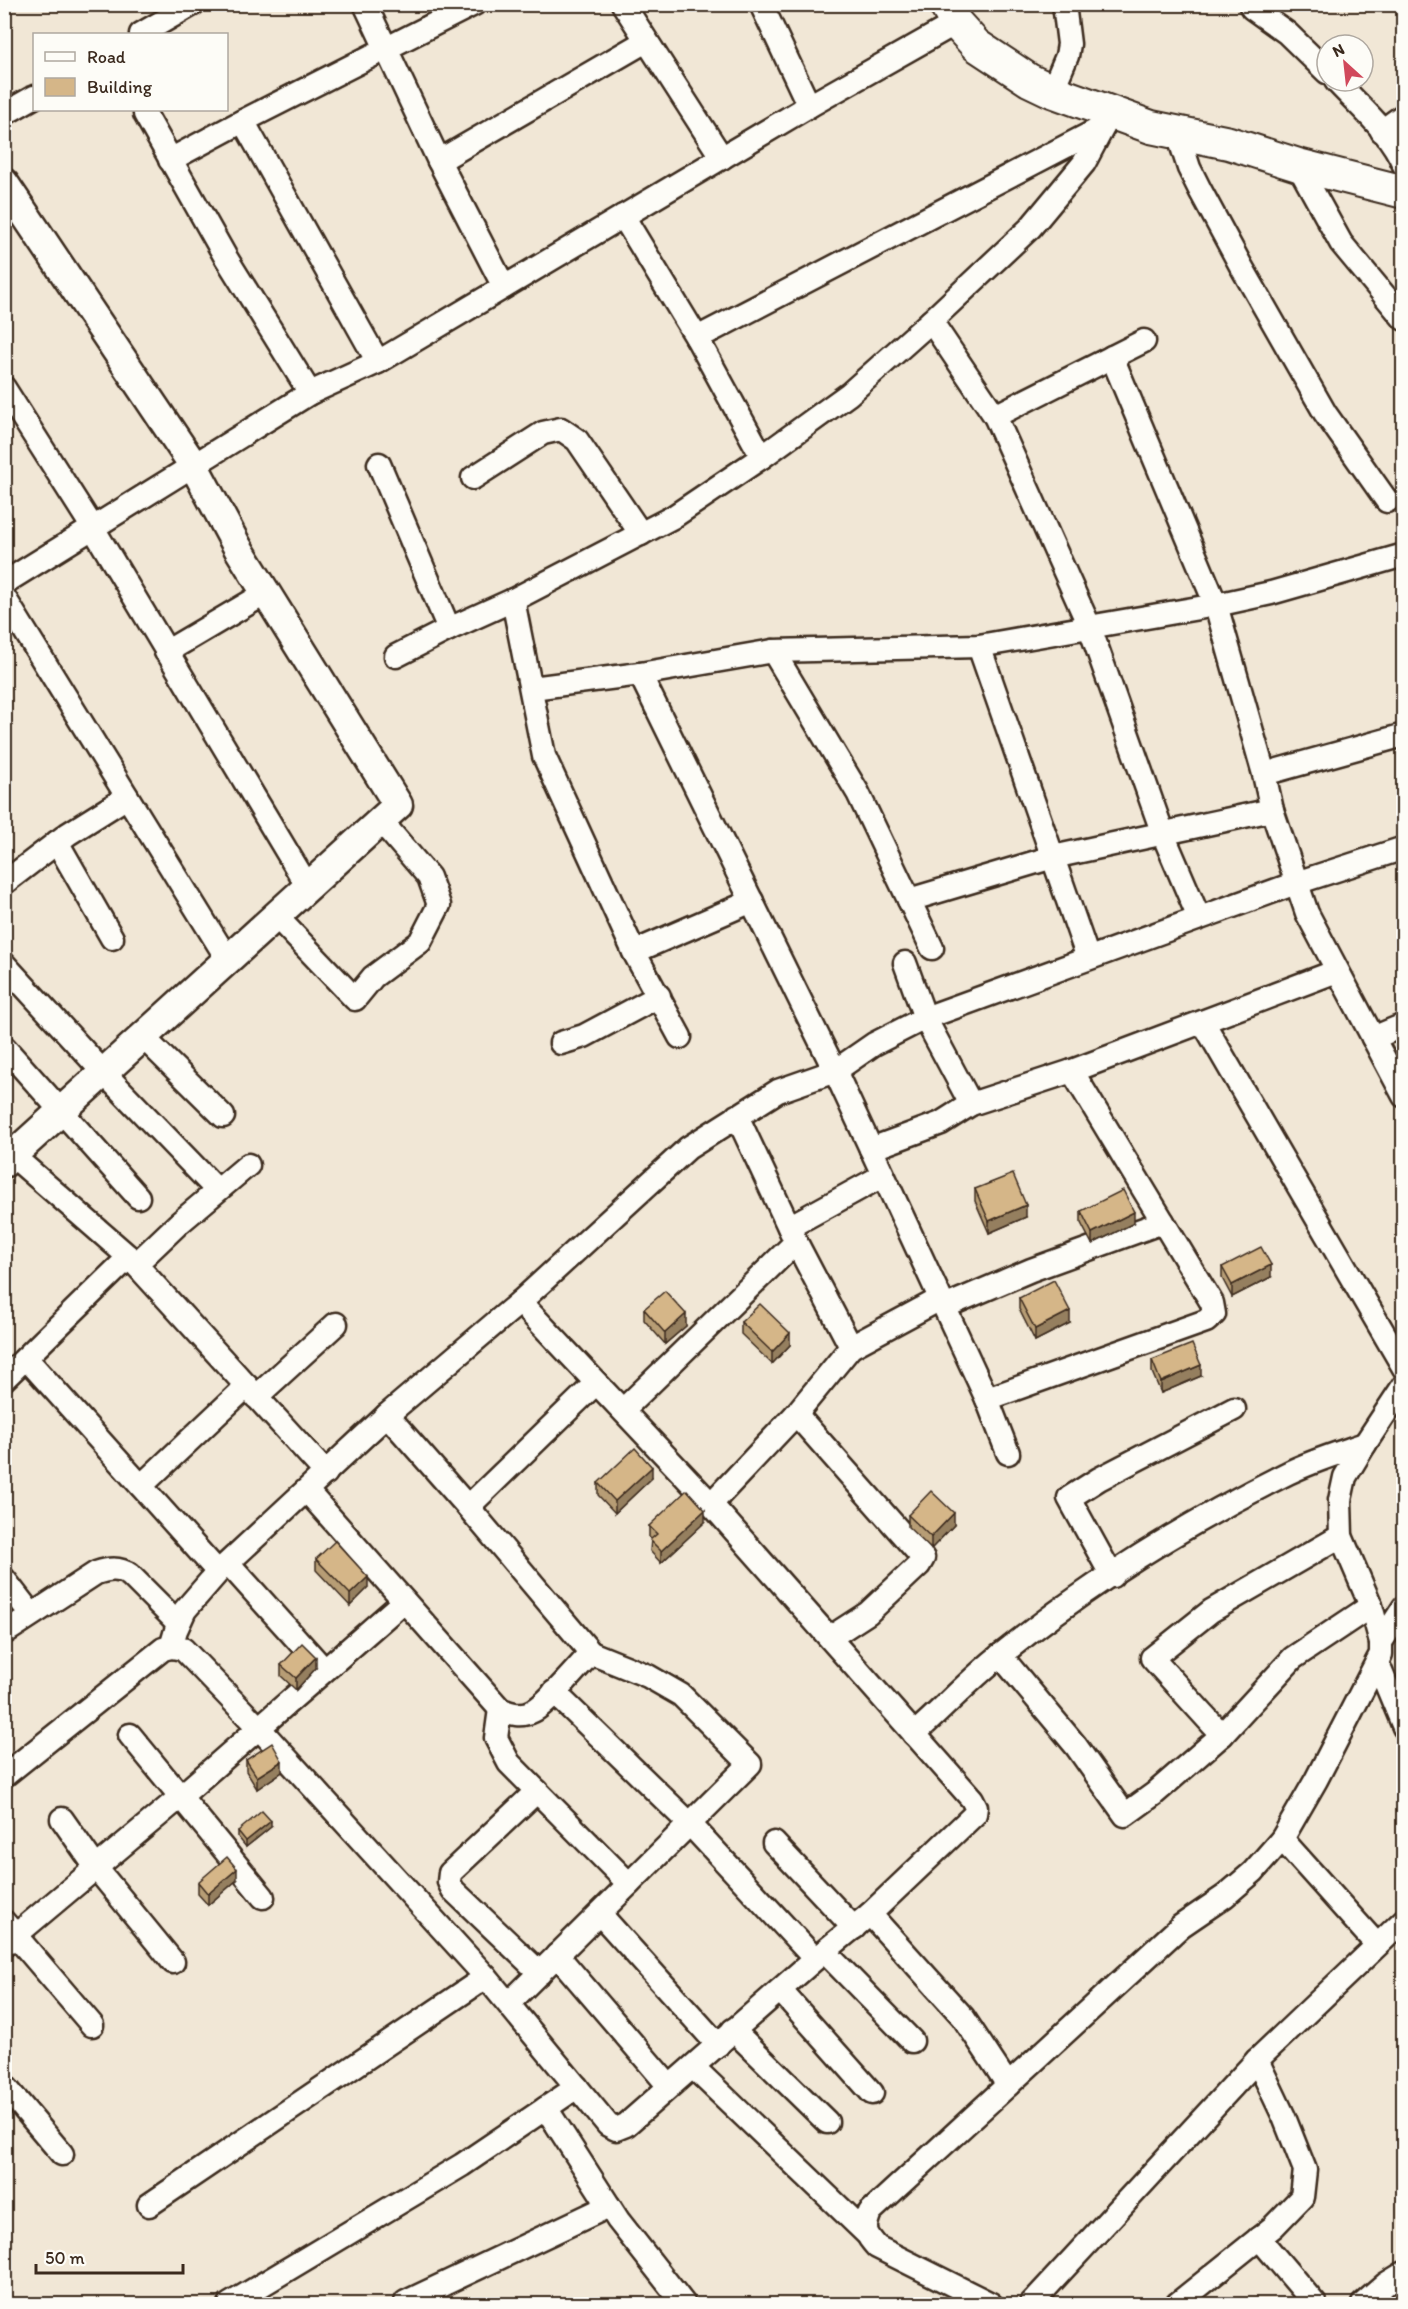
<svg xmlns="http://www.w3.org/2000/svg" width="1408" height="2309" font-family="Itim,sans-serif">
<style>
.lines{fill:none;stroke-linecap:round;stroke-linejoin:round}
.minor-casing{stroke:#3b2a1e;stroke-width:27}
.tertiary-casing{stroke:#3b2a1e;stroke-width:33}
.secondary-casing{stroke:#3b2a1e;stroke-width:36}
.minor{stroke:#fdfcf7;stroke-width:22}
.tertiary{stroke:#fdfcf7;stroke-width:28}
.secondary{stroke:#fdfcf7;stroke-width:32}
.wall{fill:#b79d75;stroke:#3b2a1e;stroke-width:1.5}
.shaded-wall{fill:#957f5f;stroke:#3b2a1e;stroke-width:1.5}
.building{fill:#d5b688;stroke:#3b2a1e;stroke-width:1.5}
</style>
<rect width="100%" height="100%" fill="#f1e7d6"/>
<filter id="ink" filterUnits="userSpaceOnUse"><feTurbulence type="fractalNoise" baseFrequency=".0167" numOctaves="2"/><feDisplacementMap in="SourceGraphic" scale="12" xChannelSelector="R" yChannelSelector="G"/><feConvolveMatrix kernelMatrix="1 2 1 2 8 2 1 2 1" color-interpolation-filters="sRGB"/></filter>
<g filter="url(#ink)">
<g class="lines">
<defs>
<g id="minor">
<polyline points="365,4 439,161 504,287"/>
<polyline points="623,4 722,158"/>
<polyline points="761,4 809,106"/>
<polyline points="1250,4 1252,8 1287,33 1327,72"/>
<polyline points="141,34 193,4"/>
<path d="M1336,81C1359,106 1391,132 1404,165"/>
<polyline points="1052,91 1067,56 1069,44 1064,4"/>
<polyline points="4,114 34,97"/>
<polyline points="145,114 225,256 310,393"/>
<polyline points="1382,131 1404,115"/>
<polyline points="1178,134 1189,168 1200,190 1241,266 1325,413 1387,501"/>
<polyline points="170,160 243,121"/>
<polyline points="439,161 646,41"/>
<polyline points="1298,165 1341,243 1404,319"/>
<polyline points="623,216 697,338 762,457"/>
<polyline points="931,321 995,416 1144,341"/>
<polyline points="697,338 1103,127"/>
<polyline points="1112,357 1216,605 1264,774 1272,810 1307,913 1404,1096"/>
<polyline points="378,362 243,121 474,4"/>
<polyline points="4,388 93,528 308,887"/>
<polyline points="995,416 1090,628 1163,834 1199,918"/>
<polyline points="379,464 449,629 513,600 673,517 762,457 849,394 931,321 1030,228 1084,163 1110,114"/>
<polyline points="473,478 543,433 561,429 577,440 641,534"/>
<polyline points="4,583 310,393 378,362 809,106 956,23"/>
<polyline points="4,597 228,960"/>
<polyline points="513,600 544,756 634,952 680,1037"/>
<polyline points="979,646 1088,958"/>
<polyline points="773,651 858,793 932,948"/>
<polyline points="166,652 266,593"/>
<polyline points="396,656 449,629"/>
<polyline points="640,674 835,1071 987,1399 1008,1453"/>
<polyline points="532,688 640,674 773,651 979,646 1216,605 1271,593 1404,555"/>
<polyline points="1264,774 1404,735"/>
<polyline points="57,842 112,938"/>
<polyline points="4,883 68,834 127,797"/>
<polyline points="909,900 1053,857 1272,810"/>
<polyline points="276,916 355,999 373,977 420,942 439,905 429,877 381,821"/>
<polyline points="634,952 752,901"/>
<polyline points="905,963 925,1018 971,1104 1072,1071 1337,971"/>
<polyline points="4,964 104,1073 217,1190"/>
<polyline points="1203,1022 1404,1368"/>
<polyline points="143,1037 223,1116"/>
<polyline points="1373,1038 1404,1025"/>
<polyline points="561,1043 584,1036 659,996"/>
<polyline points="4,1047 138,1197"/>
<polyline points="737,1116 796,1242 851,1347"/>
<polyline points="871,1149 941,1123 971,1104"/>
<polyline points="13,1156 129,1257 326,1473"/>
<polyline points="789,1227 882,1176"/>
<polyline points="136,1264 178,1224 248,1165"/>
<polyline points="944,1307 1031,1270 1163,1222"/>
<polyline points="26,1358 218,1572"/>
<polyline points="4,1379 129,1257"/>
<polyline points="256,1397 336,1324"/>
<polyline points="987,1399 1206,1321 1214,1314 1212,1303 1072,1071"/>
<polyline points="623,1410 796,1242"/>
<polyline points="796,1414 923,1558 919,1565 868,1613 831,1637"/>
<polyline points="141,1486 247,1386"/>
<path d="M307,1491L500,1709C511,1714 521,1717 533,1711C547,1704 578,1667 591,1653L468,1507L387,1415"/>
<polyline points="711,1504 796,1414 851,1347 940,1299"/>
<polyline points="468,1507 596,1383"/>
<polyline points="229,1564 320,1665"/>
<polyline points="1112,1576 1069,1498 1099,1479 1234,1409"/>
<polyline points="4,1579 31,1614"/>
<path d="M4,1633L96,1573C108,1569 119,1567 130,1575L178,1623"/>
<polyline points="1381,1642 1404,1607"/>
<polyline points="171,1647 176,1630 185,1610 218,1572 387,1415 520,1302 688,1148 778,1091 835,1071 874,1044 925,1018 1296,883 1404,848"/>
<polyline points="1000,1655 1076,1746 1125,1815 1154,1794 1222,1735 1293,1658 1371,1606"/>
<polyline points="1377,1662 1404,1727"/>
<polyline points="554,1692 690,1824 815,1959"/>
<polyline points="500,1709 496,1738 509,1763 629,1884"/>
<path d="M914,1734C944,1708 971,1678 1002,1654C1088,1585 1189,1522 1288,1473C1312,1461 1339,1453 1365,1444"/>
<polyline points="130,1735 263,1897"/>
<polyline points="1222,1735 1152,1658 1211,1611 1341,1536"/>
<polyline points="4,1776 163,1649 171,1647 183,1649 259,1728 486,1977 608,2125 616,2129 626,2125 815,1959 870,1914 975,1814 976,1807 972,1799 711,1504 520,1302"/>
<polyline points="537,1791 450,1873 449,1882 453,1890 540,1973"/>
<polyline points="62,1819 97,1869 173,1962"/>
<polyline points="1282,1839 1377,1945"/>
<polyline points="774,1843 854,1928"/>
<polyline points="600,1914 718,2045"/>
<polyline points="870,1914 963,2017 1008,2085"/>
<polyline points="4,1922 92,2025"/>
<polyline points="4,1945 179,1798 404,1601"/>
<polyline points="825,1952 912,2041"/>
<polyline points="557,1955 669,2086"/>
<polyline points="780,1990 872,2093"/>
<polyline points="509,2003 750,1764 681,1695 648,1676 591,1653"/>
<polyline points="733,2030 827,2122"/>
<polyline points="693,2067 866,2233"/>
<polyline points="4,2085 62,2154"/>
<polyline points="546,2108 618,2220 684,2304"/>
<polyline points="149,2205 486,1977"/>
<polyline points="1259,2238 1315,2304"/>
<polyline points="406,2302 609,2206"/>
<polyline points="230,2304 462,2165 577,2087"/>
<path d="M991,2304L877,2247C865,2233 863,2230 870,2212L1181,1926L1225,1896L1253,1872L1282,1839L1316,1780L1381,1654V1642L1371,1606L1341,1536L1340,1500L1345,1477L1365,1444L1404,1385"/>
<polyline points="1031,2304 1257,2060 1404,1920"/>
<polyline points="1177,2304 1273,2227 1302,2197 1305,2170 1284,2117 1257,2060"/>
<polyline points="1363,2304 1386,2284 1404,2273"/>
</g>
<polyline id="tertiary" points="4,183 194,466 238,548 398,805 4,1163"/>
<polyline id="secondary" points="945,4 956,23 976,45 1029,80 1052,91 1151,127 1229,143 1298,165 1404,192"/>
</defs>
<!-- minor casing -->
<use href="#minor" class="minor-casing"/>
<!-- tertiary casing -->
<use href="#tertiary" class="tertiary-casing"/>
<!-- secondary casing -->
<use href="#secondary" class="secondary-casing"/>
<!-- minor -->
<use href="#minor" class="minor"/>
<!-- tertiary -->
<use href="#tertiary" class="tertiary"/>
<!-- secondary -->
<use href="#secondary" class="secondary"/>
</g>
<!-- wall -->
<g class="wall">
<polygon points="975,1189 1026,1217 989,1233 975,1201"/>
<polygon points="1081,1211 1134,1223 1092,1244 1081,1223"/>
<polygon points="1222,1267 1271,1277 1232,1297 1222,1278"/>
<polygon points="1019,1298 1070,1323 1035,1341 1019,1309"/>
<polygon points="644,1309 686,1326 665,1344 644,1320"/>
<polygon points="741,1322 790,1345 772,1364 741,1334"/>
<polygon points="1152,1360 1201,1376 1161,1393 1152,1372"/>
<polygon points="652,1478 615,1513 598,1495 598,1483"/>
<polygon points="908,1515 954,1525 931,1549 908,1527"/>
<polygon points="705,1522 661,1563 650,1551 651,1539 649,1537 649,1526"/>
<polygon points="316,1559 368,1588 350,1606 316,1570"/>
<polygon points="281,1665 316,1668 296,1690 281,1676"/>
<polygon points="246,1760 282,1772 257,1789 246,1771"/>
<polygon points="271,1827 246,1847 238,1837 238,1831"/>
<polygon points="237,1880 208,1905 198,1894 198,1882"/>
</g>
<!-- shaded-wall -->
<g class="shaded-wall">
<polygon points="1026,1205 1026,1217 989,1233 989,1221"/>
<polygon points="1134,1212 1134,1223 1092,1244 1092,1233"/>
<polygon points="1271,1265 1271,1277 1232,1297 1232,1285"/>
<polygon points="1070,1311 1070,1323 1035,1341 1035,1329"/>
<polygon points="686,1314 686,1326 665,1344 665,1333"/>
<polygon points="790,1333 790,1345 772,1364 772,1352"/>
<polygon points="1201,1365 1201,1376 1161,1393 1161,1382"/>
<polygon points="652,1467 652,1478 615,1513 615,1501"/>
<polygon points="705,1510 705,1522 661,1563 661,1551"/>
<polygon points="954,1513 954,1525 931,1549 931,1537"/>
<polygon points="368,1577 368,1588 350,1606 350,1594"/>
<polygon points="316,1657 316,1668 296,1690 296,1678"/>
<polygon points="282,1761 282,1772 257,1789 257,1777"/>
<polygon points="271,1821 271,1827 246,1847 246,1841"/>
<polygon points="237,1869 237,1880 208,1905 208,1894"/>
</g>
<!-- building -->
<g class="building">
<polygon points="1013,1174 1026,1205 989,1221 975,1189"/>
<polygon points="1123,1190 1134,1212 1092,1233 1081,1211"/>
<polygon points="1261,1247 1271,1265 1232,1285 1222,1267"/>
<polygon points="1054,1280 1070,1311 1035,1329 1019,1298"/>
<polygon points="665,1291 686,1314 665,1333 644,1309"/>
<polygon points="760,1304 790,1333 772,1352 741,1322"/>
<polygon points="1192,1344 1201,1365 1161,1382 1152,1360"/>
<polygon points="635,1448 652,1467 615,1501 598,1483"/>
<polygon points="687,1490 705,1510 661,1551 650,1540 657,1534 649,1526"/>
<polygon points="931,1491 954,1513 931,1537 908,1515"/>
<polygon points="335,1541 368,1577 350,1594 316,1559"/>
<polygon points="302,1643 316,1657 296,1678 281,1665"/>
<polygon points="272,1743 282,1761 257,1777 246,1760"/>
<polygon points="262,1811 271,1821 246,1841 238,1831"/>
<polygon points="227,1857 237,1869 208,1894 198,1882"/>
</g>
</g>
<!-- margin -->
<rect width="1408" height="2309" fill="none" stroke="#fdfcf7" stroke-width="24"/>
<rect x="12" y="12" width="1384" height="2285" fill="none" stroke="#3b2a1e" stroke-width="2" filter="url(#ink)"/>
<!-- legend -->
<rect x="33" y="33" width="195" height="78" fill="#fdfcf7" stroke="#afa8a0" stroke-width="1.5"/>
<rect x="45" y="52" width="30" height="9" fill="#fdfcf7" stroke="#afa8a0" stroke-width="1.5"/>
<text x="87" y="63" font-size="18" fill="#3b2a1e">Road</text>
<rect x="45" y="78" width="30" height="18" fill="#d5b688" stroke="#afa8a0" stroke-width="1.5"/>
<text x="87" y="93" font-size="18" fill="#3b2a1e">Building</text>
<!-- north arrow -->
<g transform="translate(1345 63) rotate(333)"><circle r="28" fill="#fdfcf7" stroke="#afa8a0" stroke-width="1.5"/>
<path d="M0-4.5L10 22L0 15L-10 22Z" fill="#d1495b"/>
<text y="-9" font-size="16" font-weight="bold" text-anchor="middle" fill="#3b2a1e">N</text>
</g>
<!-- scale -->
<path d="M36 2264v9h147v-9" fill="none" stroke="#3b2a1e" stroke-width="3"/>
<text x="45" y="2264" font-size="18" fill="#3b2a1e" stroke="#fdfcf7" stroke-width="4.5" paint-order="stroke">50 m</text>
</svg>
